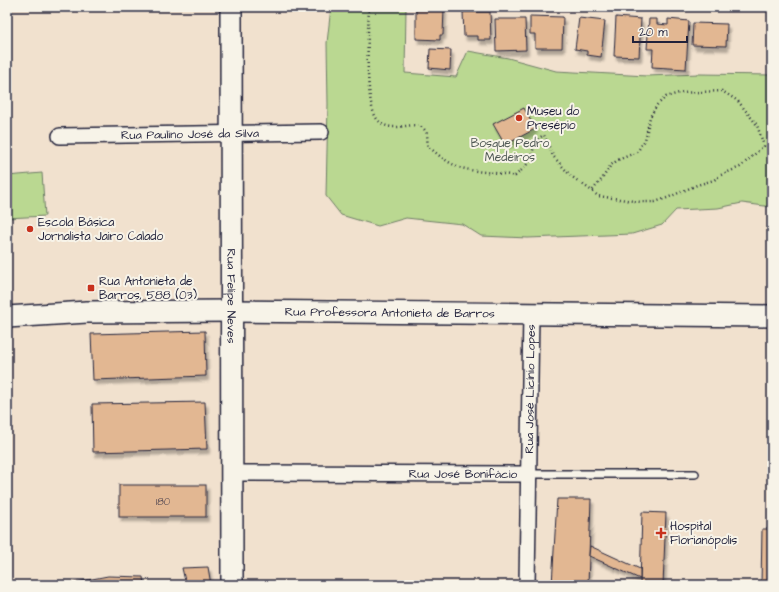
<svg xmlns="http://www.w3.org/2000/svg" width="779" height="592" font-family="'Architects Daughter',sans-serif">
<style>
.green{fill:#bad891;stroke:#6e7d66}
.building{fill:#e2b792;stroke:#22223b;filter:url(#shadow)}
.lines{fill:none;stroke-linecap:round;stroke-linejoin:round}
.lane-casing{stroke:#22223b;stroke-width:10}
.street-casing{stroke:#22223b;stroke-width:18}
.secondary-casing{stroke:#22223b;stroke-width:24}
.path{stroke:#22223b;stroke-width:2.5;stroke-dasharray:1 3;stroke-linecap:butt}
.lane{stroke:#f7f3e8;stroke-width:7}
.street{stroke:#f7f3e8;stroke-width:15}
.secondary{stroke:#f7f3e8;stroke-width:21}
.poi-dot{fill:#c8321e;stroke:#f7f3e8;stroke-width:1.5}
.labels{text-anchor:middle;stroke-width:4;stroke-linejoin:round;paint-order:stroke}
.number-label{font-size:10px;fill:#524751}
.poi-label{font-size:12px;fill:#22223b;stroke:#f7f3e8;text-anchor:start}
.street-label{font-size:12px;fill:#22223b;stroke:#f7f3e8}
.park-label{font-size:12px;fill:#505955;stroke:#f7f3e8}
</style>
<defs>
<filter id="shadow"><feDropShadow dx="2.5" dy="4.5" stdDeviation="1" flood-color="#0004"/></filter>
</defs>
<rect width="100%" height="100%" fill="#f1e1ce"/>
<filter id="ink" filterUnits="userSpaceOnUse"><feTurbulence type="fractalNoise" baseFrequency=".025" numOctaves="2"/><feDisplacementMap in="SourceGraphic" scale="8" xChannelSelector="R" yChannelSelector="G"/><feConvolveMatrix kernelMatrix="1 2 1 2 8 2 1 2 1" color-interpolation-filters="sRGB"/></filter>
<g filter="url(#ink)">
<!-- green -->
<g class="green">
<polygon points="331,7 406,7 405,73 456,77 468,51 508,58 556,71 647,76 699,74 772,75 772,207 742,203 718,208 676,210 662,225 632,234 528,238 481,236 462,224 406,218 378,226 341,215 326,196 328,104 327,43"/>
<polygon points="42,173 45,216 7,218 7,176"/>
</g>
<!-- building -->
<g class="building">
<polygon points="416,8 444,9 443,35 440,35 440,40 416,39"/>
<polygon points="463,12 490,12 491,40 478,40 478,36 464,36"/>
<polygon points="530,16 563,17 562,48 535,48 535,34 530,34"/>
<polygon points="616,17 641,19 639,57 614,56"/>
<polygon points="579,18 605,21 601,57 587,55 587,51 575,49"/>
<polygon points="495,19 525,19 526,50 496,51"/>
<polygon points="649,19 657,19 657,24 668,25 668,19 689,21 686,69 652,67 653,49 647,49"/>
<polygon points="693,23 727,24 726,46 692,45"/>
<polygon points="430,49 451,50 450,70 429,68"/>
<polygon points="524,108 535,129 505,145 493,124"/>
<polygon points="205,331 206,376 93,380 91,334"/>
<polygon points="205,402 207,449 93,452 92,404"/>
<rect x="119" y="485" width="87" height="32"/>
<polygon points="557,499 591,499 588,585 552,585"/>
<polygon points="642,512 666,513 663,585 640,585"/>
<polygon points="762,529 772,529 772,585 761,585"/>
<polygon points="590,546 640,569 640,579 589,556"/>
<polygon points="208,567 211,585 186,585 182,568"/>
<polygon points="108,576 143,577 144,585 66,585 66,584"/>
</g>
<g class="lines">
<defs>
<polyline id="lane" points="529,474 695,474"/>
<g id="street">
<path id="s1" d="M60,136L321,132"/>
<path id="s2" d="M231,473L529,474"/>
<path id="s3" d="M527,585L531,313"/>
</g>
<g id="secondary">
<path id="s4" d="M231,7L232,585"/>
<path id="s5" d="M7,317L87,312L231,311L772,316"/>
</g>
</defs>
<!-- lane casing -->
<use href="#lane" class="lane-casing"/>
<!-- street casing -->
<use href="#street" class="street-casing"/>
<!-- secondary casing -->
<use href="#secondary" class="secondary-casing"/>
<!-- path -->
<path class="path" d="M369,7C368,30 364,102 377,119C392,138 417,115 426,132C428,135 427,142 428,146C438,155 449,164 462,168C479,173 497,172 515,176C519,172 524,169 527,164C535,154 531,142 544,135L553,156L571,176L592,191L598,196L641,202H655L667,198L697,185L714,180L721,175L740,167L764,146L757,125L738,101L722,91L679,93L666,97L657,105L650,117L645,140L637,152L618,160L611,165L602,179L592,191"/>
<!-- lane -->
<use href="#lane" class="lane"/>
<!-- street -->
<use href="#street" class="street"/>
<!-- secondary -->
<use href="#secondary" class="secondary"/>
</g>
</g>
<!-- markers -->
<g class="poi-dot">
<circle cx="519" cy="118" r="4"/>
<circle cx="30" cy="229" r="4"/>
<rect x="87" y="284" width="8" height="8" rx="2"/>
<path d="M659 527h4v4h4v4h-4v4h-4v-4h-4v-4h4z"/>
</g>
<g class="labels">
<!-- number labels -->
<g class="number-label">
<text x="163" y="505">180</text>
</g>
<!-- poi labels -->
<g class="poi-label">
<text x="527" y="115">Museu do<tspan x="527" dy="14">Presépio</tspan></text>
<text x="38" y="226">Escola Básica<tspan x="38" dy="14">Jornalista Jairo Calado</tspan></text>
<text x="99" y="285">Rua Antonieta de<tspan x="99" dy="14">Barros, 588 (03)</tspan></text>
<text x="670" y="530">Hospital<tspan x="670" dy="14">Florianópolis</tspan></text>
</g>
<!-- street labels -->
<g class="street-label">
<text dy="4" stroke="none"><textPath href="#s1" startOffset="130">Rua Paulino José da Silva</textPath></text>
<text dy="4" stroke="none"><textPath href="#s4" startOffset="289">Rua Felipe Neves</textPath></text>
<text dy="4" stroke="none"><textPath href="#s5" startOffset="383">Rua Professora Antonieta de Barros</textPath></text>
<text dy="4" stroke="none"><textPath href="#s3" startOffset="196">Rua José Licínio Lopes</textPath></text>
<text dy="4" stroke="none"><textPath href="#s2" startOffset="232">Rua José Bonifácio</textPath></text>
</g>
<!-- park labels -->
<g class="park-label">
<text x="510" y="147">Bosque Pedro<tspan x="510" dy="14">Medeiros</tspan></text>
</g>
</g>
<!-- margin -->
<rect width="779" height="592" fill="none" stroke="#f7f3e8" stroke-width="24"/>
<rect x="12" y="12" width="755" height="568" fill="none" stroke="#22223b" stroke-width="1.5" filter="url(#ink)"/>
<!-- scale -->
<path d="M633 36v6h54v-6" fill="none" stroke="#22223b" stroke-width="2"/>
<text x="639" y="36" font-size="12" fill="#22223b" stroke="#f7f3e8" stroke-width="3" paint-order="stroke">20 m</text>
</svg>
